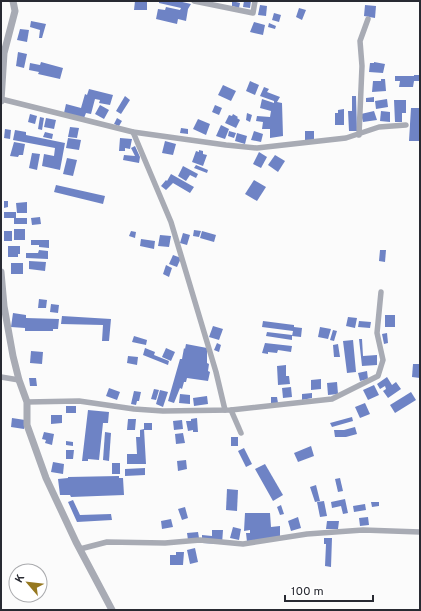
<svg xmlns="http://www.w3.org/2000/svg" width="421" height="611" font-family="Overpass,sans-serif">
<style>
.building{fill:#6e83c5}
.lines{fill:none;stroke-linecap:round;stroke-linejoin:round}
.minor{stroke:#a8abb4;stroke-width:5.5}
.tertiary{stroke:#a8abb4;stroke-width:7}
</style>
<rect width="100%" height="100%" fill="#fbfbfb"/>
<!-- building -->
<g class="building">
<polygon points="135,1 147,1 147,10 134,10"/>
<polygon points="159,1 178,1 191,4 188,9 186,21 178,19 177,24 156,19 158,9 165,10 166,7 180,10 181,8 159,3"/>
<polygon points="232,1 237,1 236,2 240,3 239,8 232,6"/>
<polygon points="244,1 251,1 250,8 243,7"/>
<polygon points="260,5 267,6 266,16 258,15"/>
<polygon points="365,5 376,6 375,18 364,16"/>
<polygon points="299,8 306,10 302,20 296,17"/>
<polygon points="274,13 281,15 279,22 272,20"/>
<polygon points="31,21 46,24 42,38 39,38 40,30 30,27"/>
<polygon points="254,22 265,25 263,35 250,32"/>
<polygon points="269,23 276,26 275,29 268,27"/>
<polygon points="20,29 29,30 27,42 17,40"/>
<polygon points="18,52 27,54 24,68 16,66"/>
<polygon points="41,62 63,68 60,79 38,74 39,72 29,70 30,63 40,65"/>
<polygon points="374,62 385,64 383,73 369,72 370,63 374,63"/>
<polygon points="414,75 420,75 420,81 414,81 413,87 399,87 400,81 395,81 395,76 414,76"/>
<polygon points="381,79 385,79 386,91 372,92 373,81 381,81"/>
<polygon points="250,81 259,85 255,95 246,91"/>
<polygon points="223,85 236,91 231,101 218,95"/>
<polygon points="264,87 269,89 267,92 280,97 277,102 282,103 283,136 270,138 270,129 262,129 263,122 256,121 257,116 270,117 271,111 260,108 262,99 274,103 274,101 260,96"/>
<polygon points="89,89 113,95 110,105 99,103 100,100 95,99 91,114 86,113 84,118 64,113 66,104 81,108 85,94 87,95"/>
<polygon points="125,96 130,100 121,114 116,111"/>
<polygon points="352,96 356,96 357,131 349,131 348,111 352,111"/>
<polygon points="374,97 374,102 366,102 366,98"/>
<polygon points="387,99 388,107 376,109 375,101"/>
<polygon points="394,100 406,100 406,113 402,113 402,122 395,122"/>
<polygon points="100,105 109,110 104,119 95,114"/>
<polygon points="215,105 222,108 219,115 212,112"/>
<polygon points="411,108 419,108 420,141 409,141"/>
<polygon points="344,109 344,125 335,125 335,113 338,113 338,110"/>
<polygon points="374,111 377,120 363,122 361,114"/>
<polygon points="381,111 390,112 390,122 380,121"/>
<polygon points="247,113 252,115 250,122 246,120"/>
<polygon points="30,114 37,116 35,124 28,122"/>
<polygon points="233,114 238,117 237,118 240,120 236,128 225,123 229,115 232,116"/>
<polygon points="40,117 44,118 42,130 38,129"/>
<polygon points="46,118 56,120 54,129 44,127"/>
<polygon points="117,118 122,121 119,126 114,124"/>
<polygon points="198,119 210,124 206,135 193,129"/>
<polygon points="221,125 229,129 225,139 216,136"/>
<polygon points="70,127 79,128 77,138 68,137"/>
<polygon points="181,128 188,129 188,134 180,133"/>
<polygon points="5,129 11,130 10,139 4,138"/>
<polygon points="15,130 26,132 26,135 65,143 60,170 42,166 44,154 54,156 55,148 13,140"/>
<polygon points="229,131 236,133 234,138 228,136"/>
<polygon points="254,131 263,134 261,142 251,140"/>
<rect x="305" y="131" width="9" height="9"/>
<polygon points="45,132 53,134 52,139 43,137"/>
<polygon points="237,133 247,136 245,144 235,141"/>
<polygon points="68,138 81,140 79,150 66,148"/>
<polygon points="120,138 132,139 130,149 125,148 125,151 119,151"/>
<polygon points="165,141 176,144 173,155 162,153"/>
<polygon points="14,142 25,144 23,155 19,155 18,157 10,156"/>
<polygon points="135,146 140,157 139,163 123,160 124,155 135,156 131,148"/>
<polygon points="199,150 203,151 203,154 207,155 203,166 192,162 196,151 199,152"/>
<polygon points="259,152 267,157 261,168 253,164"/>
<polygon points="32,153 40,154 37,170 29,168"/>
<polygon points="275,155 285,161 278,172 268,165"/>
<polygon points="67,158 77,160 73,176 63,174"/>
<polygon points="196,165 208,170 207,173 194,168"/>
<polygon points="183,166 198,174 196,178 190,175 186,181 178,176"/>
<polygon points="171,174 194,187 190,193 173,183 166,190 161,186 166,180 167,181"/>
<polygon points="254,180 266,187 257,201 245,194"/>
<polygon points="56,185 105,196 103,204 54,192"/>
<polygon points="4,201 8,201 8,207 4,208"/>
<polygon points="27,202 27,213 17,213 16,203"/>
<rect x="4" y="212" width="12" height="6"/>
<polygon points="40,217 41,224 32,225 31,218"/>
<rect x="14" y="218" width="13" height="6"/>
<rect x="14" y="229" width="11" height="11"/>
<polygon points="194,230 201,231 199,237 193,236"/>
<rect x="4" y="231" width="8" height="10"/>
<polygon points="131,231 136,232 135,238 129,236"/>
<polygon points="202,231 216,235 214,242 200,238"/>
<polygon points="183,233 190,235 187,245 180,243"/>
<polygon points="160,235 171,236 169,247 158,246"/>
<polygon points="141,239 155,241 154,249 140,246"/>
<polygon points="31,240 49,240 49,248 39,247 39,245 31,245"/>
<polygon points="8,246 20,246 20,254 18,254 18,257 8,257"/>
<polygon points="39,250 48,251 48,259 26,258 26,253 38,253"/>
<polygon points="380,250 386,250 385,262 379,261"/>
<polygon points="173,255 181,258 177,267 169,264"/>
<polygon points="29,261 46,262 45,271 29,269"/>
<rect x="11" y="263" width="12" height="11"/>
<polygon points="166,265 172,268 169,277 163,274"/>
<polygon points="39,299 47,300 46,308 38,308"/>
<polygon points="51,304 59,305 58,313 50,312"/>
<polygon points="13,313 26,315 26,318 59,319 58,329 53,329 53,331 25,331 25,328 11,327"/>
<rect x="385" y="315" width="10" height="12"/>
<polygon points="62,316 111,319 109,341 102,341 103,325 61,324"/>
<polygon points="348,317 357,318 355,328 346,326"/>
<polygon points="263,321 294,325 294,327 302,328 301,337 292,336 293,331 262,327"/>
<polygon points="359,321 371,322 370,328 358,327"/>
<polygon points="213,326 223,329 219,340 209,337"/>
<polygon points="320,327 331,329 328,339 318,337"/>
<polygon points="333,330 337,331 334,341 330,340"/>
<polygon points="267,332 292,335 292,340 266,336"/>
<polygon points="387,333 388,343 384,344 382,334"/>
<polygon points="134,336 147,340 146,345 132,342"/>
<polygon points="359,339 362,339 363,356 377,355 377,365 362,366"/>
<polygon points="353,340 356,372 347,373 343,341"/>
<polygon points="217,343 221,345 219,352 214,350"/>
<polygon points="265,343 292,346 291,352 278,350 277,353 268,352 268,354 262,353"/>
<polygon points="186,344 207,348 207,363 209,364 208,371 210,372 208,381 187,378 186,382 184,382 182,389 180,388 174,403 168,401 180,359 182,359 184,348 185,349"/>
<polygon points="338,344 340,357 334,357 333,345"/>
<polygon points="145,348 155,352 154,355 169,361 168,365 143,355"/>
<polygon points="166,348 175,352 171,361 162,357"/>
<polygon points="31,351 43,352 42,364 30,363"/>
<polygon points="128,356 138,357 137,365 127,363"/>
<polygon points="413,364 420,364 420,378 412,377"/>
<polygon points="286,365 286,376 289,376 290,384 278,385 277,366"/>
<polygon points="367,371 368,379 360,381 358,373"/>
<polygon points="387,377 392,385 396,382 401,389 388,398 383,391 386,389 385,386 380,389 377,384"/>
<polygon points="29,378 36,378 37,386 30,386"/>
<polygon points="321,379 321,389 311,390 311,380"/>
<polygon points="337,382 338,394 328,395 327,383"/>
<polygon points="374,385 379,395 368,400 363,390"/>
<polygon points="291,387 292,397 283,398 282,388"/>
<polygon points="109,388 120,392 117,400 106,396"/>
<polygon points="154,389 159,390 156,400 151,399"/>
<polygon points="160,390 168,392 163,407 156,404"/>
<polygon points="134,391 141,392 139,401 137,401 136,405 131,404"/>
<polygon points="411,392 416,400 395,413 390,405"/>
<polygon points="312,393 312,398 302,400 302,394"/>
<polygon points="180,394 190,395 190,404 179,403"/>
<polygon points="207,396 208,404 194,406 193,398"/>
<polygon points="271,397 277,397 278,403 271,403"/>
<polygon points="365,403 370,414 360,418 355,407"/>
<rect x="66" y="406" width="10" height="7"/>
<polygon points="88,410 109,412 108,423 103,423 99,460 88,459 88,461 82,461"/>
<polygon points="51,415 62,415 62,423 51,424"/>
<polygon points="352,417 353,421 332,427 330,423"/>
<polygon points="12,418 25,420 24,429 11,427"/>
<polygon points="197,418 198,432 193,432 193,430 188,431 186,421 191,421 191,419"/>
<polygon points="128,419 136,419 135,430 127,430"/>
<polygon points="182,420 183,429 174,430 173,421"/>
<rect x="144" y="423" width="8" height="7"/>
<polygon points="355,427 357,434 346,437 335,437 334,430 344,430"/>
<polygon points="144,429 146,464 127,464 127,454 137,454 136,437 140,437 140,430"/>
<polygon points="44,432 54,434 52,445 45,443 46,440 42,439"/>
<polygon points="105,432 111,433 109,461 103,460"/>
<polygon points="183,433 185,443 176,444 175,434"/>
<rect x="231" y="437" width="7" height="9"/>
<polygon points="66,441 73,442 73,446 66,445"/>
<polygon points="311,446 314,456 298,462 294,453"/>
<polygon points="244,448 252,464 246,467 238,451"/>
<polygon points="66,450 74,450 73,459 66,459"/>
<polygon points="186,460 187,469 178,471 177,461"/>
<polygon points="53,462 64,464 63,474 51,472"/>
<rect x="112" y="463" width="8" height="11"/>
<polygon points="265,464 283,495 273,501 255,469"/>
<polygon points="145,468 145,475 125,476 125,469"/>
<polygon points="119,476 119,478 123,478 124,495 71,497 70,495 60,495 58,479 68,478 68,477"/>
<polygon points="340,478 343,491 338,492 335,479"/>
<polygon points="316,485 320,501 315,502 310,487"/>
<polygon points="227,489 238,490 237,511 226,510"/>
<polygon points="345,499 348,513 343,514 341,506 332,508 331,502"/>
<polygon points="73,500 80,515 111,514 112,520 77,522 68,502"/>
<polygon points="324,501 327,516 320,517 317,502"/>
<polygon points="371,502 379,502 379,506 372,507"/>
<polygon points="365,504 366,510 354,512 353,506"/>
<polygon points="281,505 284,514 280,515 277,507"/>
<polygon points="185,507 188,518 182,520 178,509"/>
<polygon points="245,513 270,513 271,527 280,526 280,539 247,542 246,533 250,533 250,530 244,531"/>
<polygon points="298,517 301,528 291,531 288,521"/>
<polygon points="368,517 369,525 360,526 359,518"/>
<polygon points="171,519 173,527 162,529 161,521"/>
<polygon points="327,521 339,521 338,529 326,529"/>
<polygon points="233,527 241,529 239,540 230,538"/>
<polygon points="212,530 223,530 222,544 202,543 202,535 212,536"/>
<polygon points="198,532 199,538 188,540 187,533"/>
<polygon points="324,538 332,538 331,567 325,566 326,544 324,544"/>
<polygon points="195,548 198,562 190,564 187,550"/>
<polygon points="176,552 184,552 183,565 170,565 170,555 176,555"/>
</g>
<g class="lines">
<!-- minor -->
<g class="minor">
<polyline points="194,1 253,13 255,1"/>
<polyline points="1,99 133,132 226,145 257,148 346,138 379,127 406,125"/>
<polyline points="133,132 171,222 216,372 225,410"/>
<polyline points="359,135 362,66 360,41 368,19"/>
<polyline points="1,377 19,380"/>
<polyline points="27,402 79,401 134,409 163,411 231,410 332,399 378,376 383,360 377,333 381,292"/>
<polyline points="231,410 241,433"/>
<polyline points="80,549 107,542 165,543 200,540 243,544 307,534 363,530 420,532"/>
</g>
<!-- tertiary -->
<g class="tertiary">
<polyline points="1,101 4,53 15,11 13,1"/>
<polyline points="1,272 4,306 13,356 19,380 27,402 27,425 46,478 76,542 112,610"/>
</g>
</g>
<!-- border -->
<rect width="421" height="611" fill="none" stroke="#282a32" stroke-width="4"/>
<!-- north arrow -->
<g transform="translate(28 583) rotate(298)"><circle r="19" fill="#ffffff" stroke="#a9aaad"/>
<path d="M0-3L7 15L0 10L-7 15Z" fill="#967820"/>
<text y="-6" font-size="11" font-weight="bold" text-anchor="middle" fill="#282a32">K</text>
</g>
<!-- scale -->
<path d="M285 595v6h88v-6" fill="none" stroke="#282a32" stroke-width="2"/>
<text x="291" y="595" font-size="12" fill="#282a32" stroke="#ffffff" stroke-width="3" paint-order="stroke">100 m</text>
</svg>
